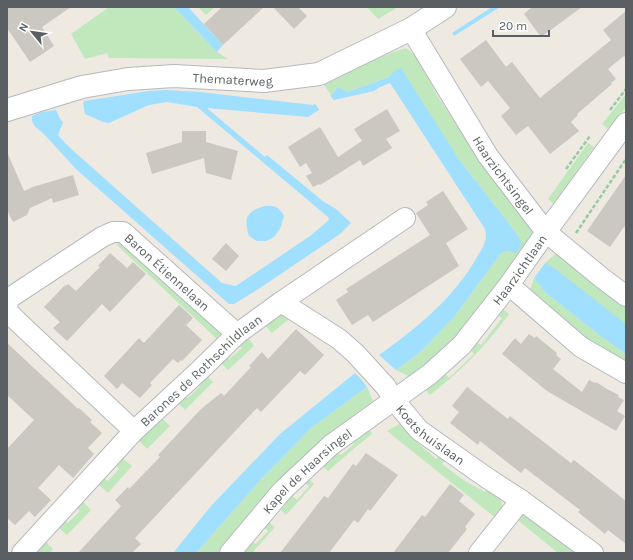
<svg xmlns="http://www.w3.org/2000/svg" width="633" height="560" font-family="Karla,sans-serif">
<style>
.green{fill:#c0e8bc}
.water{fill:#a1dfff}
.pier{fill:#eeeae2}
.building{fill:#cbc7c1}
.lines{fill:none;stroke-linecap:round;stroke-linejoin:round}
.minor-casing{stroke:#b5b9bd;stroke-width:22}
.tertiary-casing{stroke:#b5b9bd;stroke-width:24}
.path{stroke:#96cca0;stroke-width:2.5;stroke-dasharray:4 2;stroke-linecap:butt}
.minor{stroke:#fff;stroke-width:20}
.tertiary{stroke:#fff;stroke-width:22}
.labels{text-anchor:middle;stroke-width:3.5;stroke-linejoin:round;paint-order:stroke}
.street-label{font-size:13px;fill:#5a5f64;stroke:#fff}
</style>
<rect width="100%" height="100%" fill="#eeeae2"/>
<!-- green -->
<g class="green">
<polygon points="109,7 174,7 217,52 228,59 109,58 107,53 85,59 71,34"/>
<polygon points="198,7 215,7 206,15"/>
<polygon points="367,7 398,7 378,19"/>
<path d="M406,48L418,58L437,95L479,159L535,229L527,244L504,277L452,342L412,378L396,370L419,353L454,317L501,253L508,251L517,234L458,158L393,72L389,77L348,92L338,87L331,95L320,79C350,71 377,57 406,48Z"/>
<polygon points="626,94 626,107 608,129 602,124"/>
<polygon points="588,143 594,147 554,204 548,199"/>
<polygon points="119,240 222,331 218,340 117,245 116,241"/>
<polygon points="558,252 626,307 626,324 545,263"/>
<polygon points="534,278 546,293 602,337 626,354 626,368 589,345 529,294"/>
<path d="M503,309L509,314C486,346 461,371 430,395L426,390L445,374L449,378L474,354L470,349L476,342L481,345L502,318L498,315Z"/>
<polygon points="278,315 283,315 290,318 272,333 263,323"/>
<polygon points="247,337 254,346 228,370 219,361 225,355 229,359 242,348 238,344"/>
<polygon points="205,374 213,382 185,410 177,402 183,394 188,398 200,386 196,382"/>
<polygon points="367,387 373,401 350,418 318,445 219,553 196,553 264,476 311,428"/>
<polygon points="161,417 170,426 147,449 139,441"/>
<path d="M403,422L415,433L411,437L436,459L439,455L445,460L442,464L465,481L485,492L488,487C501,496 507,504 497,519L387,431Z"/>
<polygon points="368,427 372,434 357,446 328,471 323,466 337,452 341,455 354,444 351,440"/>
<polygon points="122,458 132,466 108,493 98,484 104,478 108,481 119,469 116,465"/>
<polygon points="309,479 314,484 286,515 281,510 292,496 297,500 309,486 305,483"/>
<polygon points="82,501 91,510 67,535 58,527 64,520 68,523 80,511 76,508"/>
<polygon points="525,513 563,544 580,553 558,553 514,517"/>
<polygon points="269,522 275,527 252,553 245,553 243,552 252,541 256,544 268,531 264,527"/>
<polygon points="45,541 53,549 50,553 34,553"/>
</g>
<!-- water -->
<g class="water">
<polygon points="174,7 188,7 223,45 217,52"/>
<polygon points="492,7 500,7 454,36 452,33"/>
<path d="M401,68L458,158L517,234L522,244L516,253L508,251L501,253L454,317L419,353L396,370L379,355C417,328 454,298 477,257C483,248 488,239 485,229L390,83L380,87L374,91L334,100L308,117L207,108L265,157L267,155L324,202L336,209L351,223L340,234L260,288L234,304H229L76,169L42,132C36,128 31,124 32,116L42,112L56,110L60,119L63,122L58,135L68,146L222,283L236,286L310,236L329,220L328,217L197,107L167,102L149,105L109,123L103,122L85,114L83,103L84,101L149,91L165,90L200,92L313,105L331,95L338,87L348,92L389,77L393,72Z"/>
<path d="M265,206C275,205 279,207 284,216L280,229L274,237L266,241H257L249,236C243,217 247,211 265,206Z"/>
<polygon points="545,263 554,268 626,324 626,354 602,337 546,293 534,278"/>
<polygon points="355,373 361,379 367,387 311,428 264,476 196,553 173,553 211,506 280,434"/>
</g>
<!-- pier -->
<polygon class="pier" points="329,94 335,102 320,111 314,102"/>
<!-- building -->
<g class="building">
<polygon points="7,7 71,7 42,27 54,46 30,62 7,28"/>
<polygon points="222,7 264,7 223,45 204,24"/>
<polygon points="273,7 298,7 307,16 294,29"/>
<polygon points="532,7 582,7 541,37 524,14"/>
<polygon points="626,11 626,58 624,56 608,69 616,79 611,83 612,84 577,114 578,115 571,122 579,131 550,154 528,126 516,135 501,116 510,108 488,81 481,87 460,59 486,40 506,67 512,62 540,98 611,40 603,30"/>
<polygon points="387,109 400,131 386,139 392,148 363,166 360,160 320,185 319,184 313,187 306,176 312,173 306,163 300,167 288,147 320,127 338,157 362,141 354,129"/>
<polygon points="182,131 206,131 206,142 238,151 231,180 206,173 204,158 152,174 146,153 182,142"/>
<polygon points="7,152 24,191 33,187 73,175 79,195 53,203 52,198 30,208 27,215 13,222 7,210"/>
<polygon points="626,175 626,224 610,247 587,231"/>
<polygon points="443,191 468,229 446,243 459,266 373,322 368,315 352,325 336,300 348,292 346,289 430,235 416,213 428,205 426,202"/>
<polygon points="226,243 239,256 226,271 212,259"/>
<polygon points="110,253 127,268 133,262 146,274 110,312 102,304 67,341 53,328 60,322 44,307 65,285 66,286 68,284 76,291 100,267 98,266"/>
<polygon points="179,305 193,318 186,325 202,340 182,361 181,360 178,363 173,359 150,383 152,385 140,398 122,383 117,389 104,376 139,338 144,343"/>
<polygon points="296,329 324,355 305,375 300,371 261,412 257,408 135,538 141,544 132,553 78,553 121,506 115,500 128,487 129,489 160,457 158,455 201,409 221,393 224,396 251,367 249,366 262,352 268,359"/>
<polygon points="529,334 535,338 536,336 557,353 556,355 561,359 553,369 582,392 589,380 595,383 596,382 607,389 619,395 618,397 624,400 617,411 625,416 616,431 547,391 502,354 515,338 521,344"/>
<polygon points="7,343 78,409 79,408 92,420 90,422 102,433 88,448 94,454 73,478 59,465 38,488 51,500 35,517 29,511 15,525 7,518 7,449 34,420 7,395"/>
<polygon points="467,387 508,419 510,416 571,463 574,460 626,501 626,544 608,530 605,534 578,512 580,510 525,468 521,473 480,441 478,445 450,423 459,412 452,406"/>
<polygon points="366,453 398,475 370,511 368,509 358,523 354,520 329,553 280,553 324,496 328,498 353,464 356,466"/>
<polygon points="450,484 464,495 459,501 475,514 465,527 467,529 448,553 393,553 422,515 425,517"/>
</g>
<g class="lines">
<defs>
<g id="minor">
<path id="s1" d="M411,29L488,156L546,232L602,278L626,296"/>
<polyline points="509,285 581,347 626,373"/>
<path id="s2" d="M281,302L339,339L355,353L386,387L394,400L419,430L487,478L521,500L593,553"/>
<path id="s3" d="M134,431L17,321L7,311L8,299L102,237L113,232H123L237,334"/>
<path id="s4" d="M22,553L134,431L200,370L237,334L281,302L405,218"/>
<path id="s5" d="M230,553L282,491L331,445L430,374L462,345L509,285L546,232L626,123"/>
<polyline points="479,553 521,500"/>
</g>
<g id="tertiary">
<path id="s6" d="M7,110L82,87L128,79L174,76L264,81L319,74L411,29L445,7"/>
</g>
</defs>
<!-- minor casing -->
<use href="#minor" class="minor-casing"/>
<!-- tertiary casing -->
<use href="#tertiary" class="tertiary-casing"/>
<!-- path -->
<g class="path">
<polyline points="610,110 626,89"/>
<polyline points="566,169 590,136"/>
<polyline points="576,233 626,159"/>
</g>
<!-- minor -->
<use href="#minor" class="minor"/>
<!-- tertiary -->
<use href="#tertiary" class="tertiary"/>
</g>
<g class="labels">
<!-- street labels -->
<g class="street-label">
<text dy="5" stroke="none"><textPath href="#s6" startOffset="230">Thematerweg</textPath></text>
<text dy="5" stroke="none"><textPath href="#s1" startOffset="173">Haarzichtsingel</textPath></text>
<text dy="5" stroke="none"><textPath href="#s5" startOffset="408">Haarzichtlaan</textPath></text>
<text dy="5" stroke="none"><textPath href="#s3" startOffset="381">Baron Étiennelaan</textPath></text>
<text dy="5" stroke="none"><textPath href="#s4" startOffset="256">Barones de Rothschildlaan</textPath></text>
<text dy="5" stroke="none"><textPath href="#s2" startOffset="202">Koetshuislaan</textPath></text>
<text dy="5" stroke="none"><textPath href="#s5" startOffset="113">Kapel de Haarsingel</textPath></text>
</g>
</g>
<!-- border -->
<rect width="633" height="560" fill="none" stroke="#5a5f64" stroke-width="16"/>
<!-- north arrow -->
<g transform="translate(32 32) rotate(299)" stroke="#ffffff" stroke-width="3" paint-order="stroke">
<path d="M0-3L7 15L0 10L-7 15Z" fill="#5a5f64"/>
<text y="-6" font-size="11" font-weight="bold" text-anchor="middle" fill="#5a5f64">N</text>
</g>
<!-- scale -->
<path d="M493 30v6h56v-6" fill="none" stroke="#5a5f64" stroke-width="2"/>
<text x="499" y="30" font-size="12" fill="#5a5f64" stroke="#ffffff" stroke-width="3" paint-order="stroke">20 m</text>
</svg>
